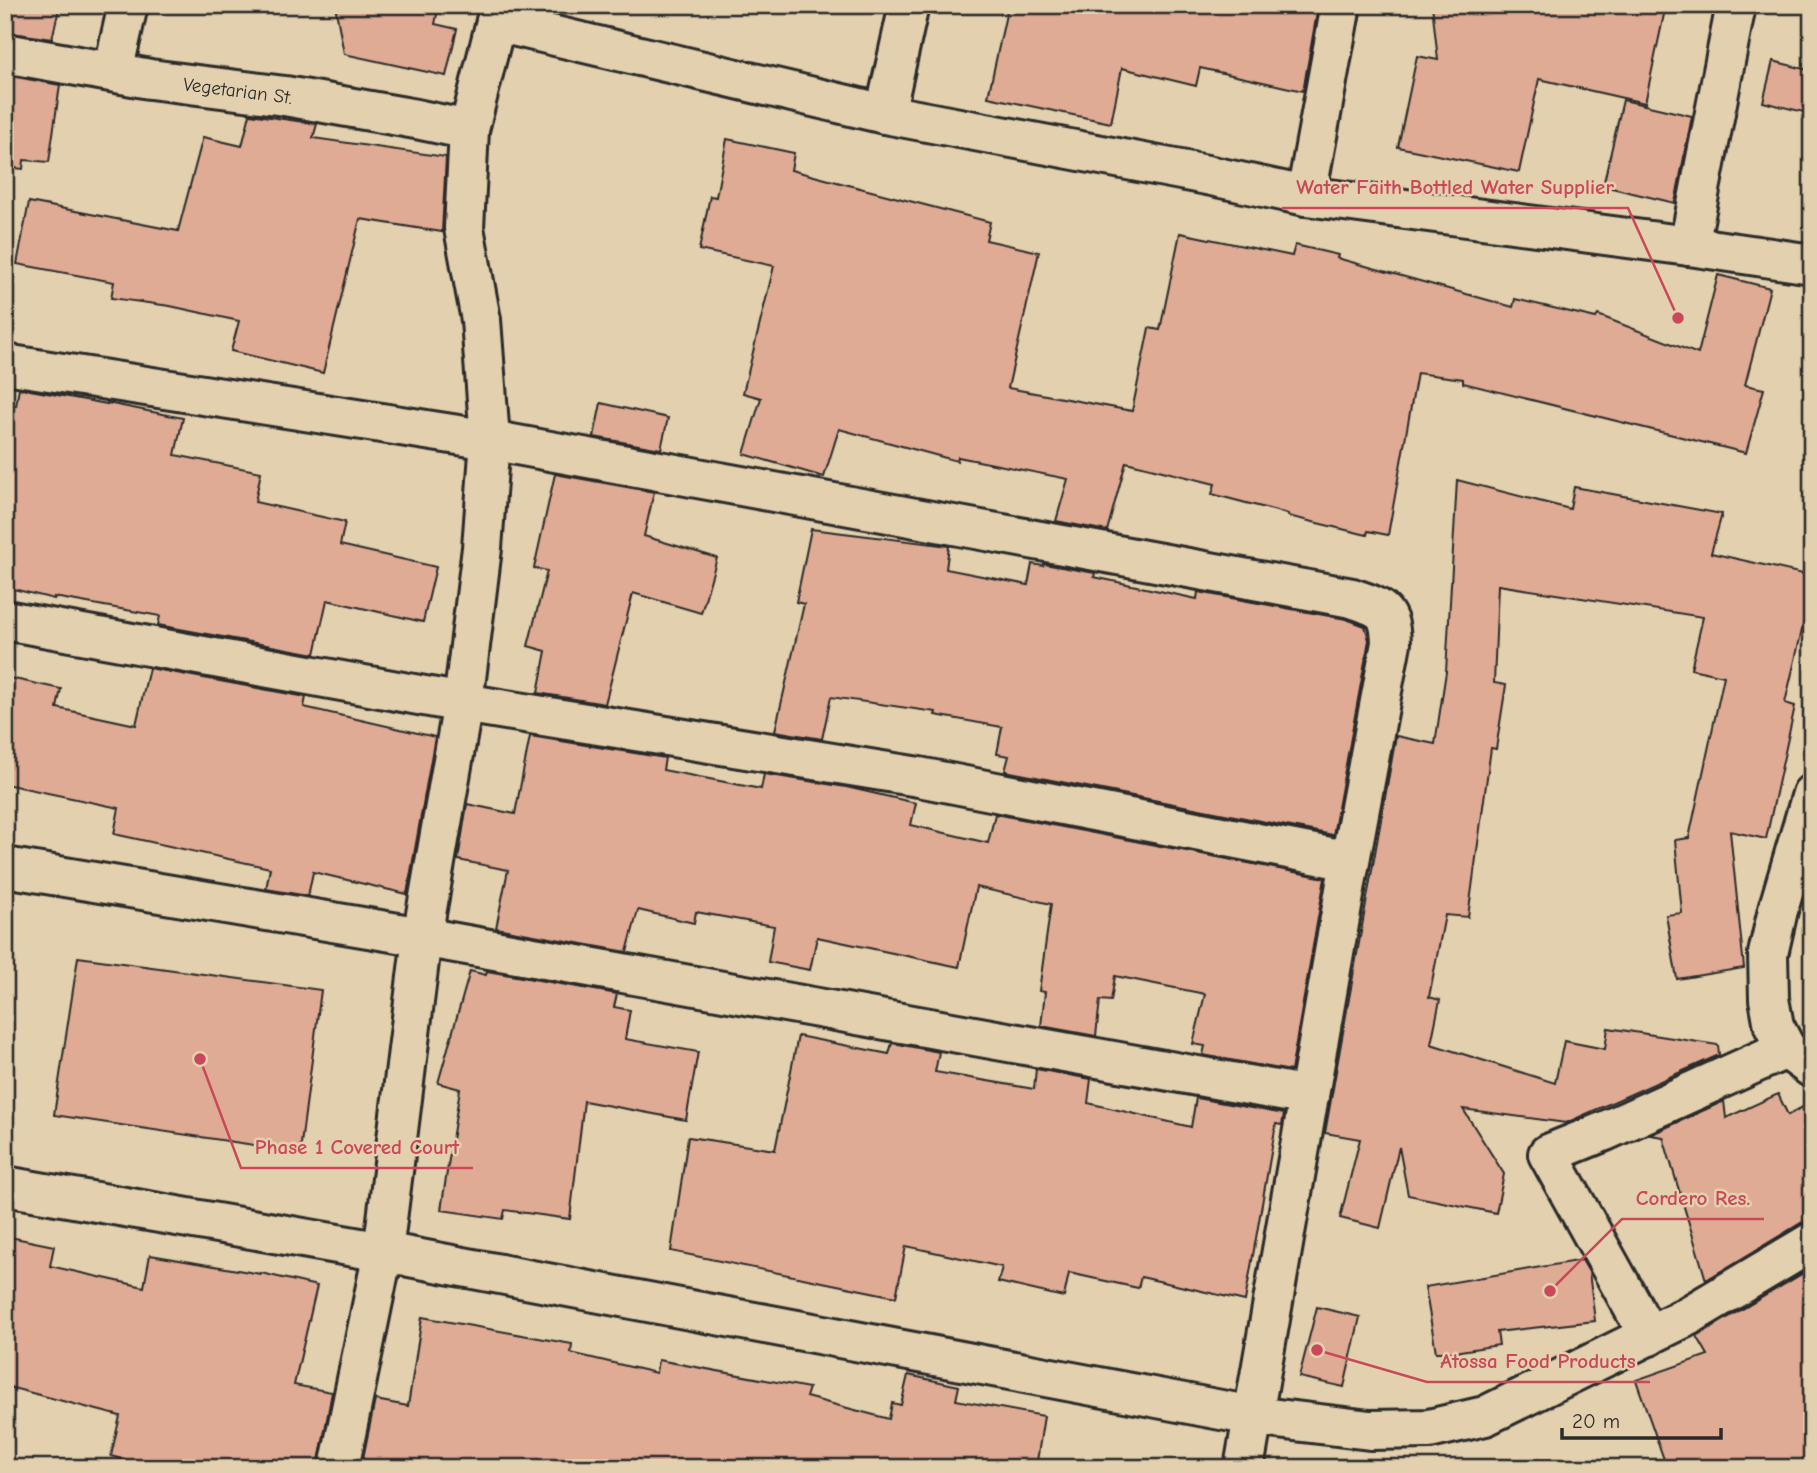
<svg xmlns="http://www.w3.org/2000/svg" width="1817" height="1473" font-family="'Comic Neue',sans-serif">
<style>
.building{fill:#e0ab94;stroke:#2b2b2b;stroke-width:2}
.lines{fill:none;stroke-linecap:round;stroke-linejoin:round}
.minor-casing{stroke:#2b2b2b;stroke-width:44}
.minor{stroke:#e3d0ae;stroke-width:38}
.labels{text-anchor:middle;stroke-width:5;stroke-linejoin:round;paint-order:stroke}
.street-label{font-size:19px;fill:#2b2b2b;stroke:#e3d0ae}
.leader{fill:none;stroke:#c94859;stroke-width:2.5}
.callout-dot{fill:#c94859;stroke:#e3d0ae;stroke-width:2.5}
.callout-label{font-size:21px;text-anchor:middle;font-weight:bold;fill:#c94859;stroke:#e3d0ae;stroke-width:5;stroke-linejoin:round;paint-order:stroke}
</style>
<rect width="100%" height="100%" fill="#e3d0ae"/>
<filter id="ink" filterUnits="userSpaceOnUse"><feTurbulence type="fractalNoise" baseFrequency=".0143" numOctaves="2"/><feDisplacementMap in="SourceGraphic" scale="14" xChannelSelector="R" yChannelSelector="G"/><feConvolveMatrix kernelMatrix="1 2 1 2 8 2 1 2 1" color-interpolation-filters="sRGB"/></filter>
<g filter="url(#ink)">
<!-- building -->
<g class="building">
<polygon points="5,5 60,5 52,39 5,32"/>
<polygon points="335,5 439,5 435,24 457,29 446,76 344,54"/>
<polygon points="1008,5 1311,5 1318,7 1303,91 1200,68 1196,86 1122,68 1111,123 988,97"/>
<polygon points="1432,5 1666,5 1645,103 1539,79 1519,172 1398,147 1417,56 1438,60"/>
<polygon points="1773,61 1812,71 1812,114 1763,102"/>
<polygon points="5,75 60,85 49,162 24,160 23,169 5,167"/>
<polygon points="1623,100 1692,116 1675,203 1603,186"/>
<polygon points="250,114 317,124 313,138 446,157 442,232 360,219 323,373 231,351 239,321 170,306 111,298 114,282 17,264 29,202 178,231 203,137 242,146"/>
<polygon points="727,139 794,153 791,170 990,222 986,240 1039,252 1008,388 1132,411 1149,328 1160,330 1180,233 1292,256 1295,245 1338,255 1337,258 1513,307 1515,299 1596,318 1598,315 1698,354 1718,275 1770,288 1745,385 1764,389 1746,453 1463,383 1463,379 1417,373 1388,535 1368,531 1367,535 1288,516 1288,514 1212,494 1215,484 1126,462 1107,531 1056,521 1068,479 958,457 957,461 839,429 824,477 744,454 761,398 743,393 774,266 699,250 710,196 716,197"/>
<polygon points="19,388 107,404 107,403 183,418 175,455 261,472 255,502 345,522 340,545 436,567 423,622 327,600 315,654 158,625 160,616 54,597 54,599 5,587 5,404 16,406"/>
<polygon points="601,403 668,418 661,449 594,437"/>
<polygon points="555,474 654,492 644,536 717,558 701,613 633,593 605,704 538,693 546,651 528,646 547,571 534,568"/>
<polygon points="1457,480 1570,509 1574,487 1722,514 1711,553 1812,576 1812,587 1785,703 1795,706 1766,839 1730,831 1744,968 1677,979 1666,915 1682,913 1675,840 1689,838 1724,676 1691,669 1703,617 1498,585 1494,683 1506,685 1496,749 1491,748 1468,917 1445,915 1429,997 1440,1000 1431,1044 1555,1083 1564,1041 1605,1049 1608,1028 1718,1045 1719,1055 1566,1123 1463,1109 1504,1174 1496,1213 1408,1195 1399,1147 1380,1228 1340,1218 1360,1139 1325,1133 1396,736 1435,744 1446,672"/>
<polygon points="811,529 949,546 946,569 1028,585 1032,564 1043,566 1044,564 1095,573 1094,577 1197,599 1198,592 1346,619 1365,626 1369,640 1333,835 1005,771 1009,756 997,754 1002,727 935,715 936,712 831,697 822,739 775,731 804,604 796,602"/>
<polygon points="149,668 306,697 304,707 435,737 407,894 313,872 308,896 266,889 270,868 114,834 119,808 5,784 5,677 61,689 57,708 136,725"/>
<polygon points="530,736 665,758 663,770 761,789 764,774 846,787 916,803 911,825 988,843 995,814 1325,878 1291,1071 1203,1055 1205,1046 1193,1044 1205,994 1115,976 1111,1001 1100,1000 1096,1036 1041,1026 1045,992 1039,991 1051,904 976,887 959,967 817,937 810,970 768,962 774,926 696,912 694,923 638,910 627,952 496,928 508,870 458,860 467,804 515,814"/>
<polygon points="78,957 321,990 300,1152 54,1115"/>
<polygon points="470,971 486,975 487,971 617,994 614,1007 630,1010 625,1039 698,1052 686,1120 584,1101 570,1219 505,1210 503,1219 441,1210 460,1089 438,1083"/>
<polygon points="798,1036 889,1054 892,1043 939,1052 935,1072 1034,1089 1036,1069 1091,1079 1088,1103 1191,1127 1196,1098 1284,1114 1282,1125 1276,1124 1245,1301 1141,1277 1138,1288 1069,1273 1064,1297 998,1282 1002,1267 906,1246 896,1297 671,1251 688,1137 775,1150"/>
<polygon points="1778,1094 1788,1115 1812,1102 1812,1220 1801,1223 1706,1280 1663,1137 1650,1135 1724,1101 1726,1118"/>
<polygon points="5,1236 54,1246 50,1266 144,1287 150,1255 261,1274 261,1273 317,1286 294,1385 332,1392 318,1468 154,1468 111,1456 120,1416 5,1386"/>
<polygon points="1582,1260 1589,1272 1595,1321 1497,1332 1499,1345 1454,1352 1436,1352 1425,1287"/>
<polygon points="1812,1268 1812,1468 1667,1468 1636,1380 1708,1355 1697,1336"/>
<polygon points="1317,1307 1360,1317 1344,1387 1299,1377"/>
<polygon points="422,1317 572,1344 571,1353 656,1373 658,1360 809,1388 806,1397 889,1419 892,1403 901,1405 908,1375 959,1386 956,1400 1044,1416 1036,1468 361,1468 375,1400 408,1406"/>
</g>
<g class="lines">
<defs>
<g id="minor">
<polyline points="496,22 885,114 1207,175 1306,196 1689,246 1812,264"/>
<path id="s1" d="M5,53L150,79L285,96L416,119L469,130"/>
<polyline points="113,72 128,5"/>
<polyline points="885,114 909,5"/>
<polyline points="1306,196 1341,5"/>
<polyline points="1689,246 1736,5"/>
<path d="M5,364L490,440L1352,598C1381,608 1390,609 1391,643L1350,861L1244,1468"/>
<polyline points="5,620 463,703 919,777 1350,861"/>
<polyline points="1812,794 1778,910 1768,954 1769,999 1774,1026 1786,1049 1812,1068"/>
<polyline points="5,867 422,937 1309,1096"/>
<polyline points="5,1186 383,1252 1253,1416 1370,1430 1429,1429 1485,1416 1688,1316 1812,1242"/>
<polyline points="1649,1336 1548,1154 1605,1131 1786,1049"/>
<polyline points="339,1468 383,1252 422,937 463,703 482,548 490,440 481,320 464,228 469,130 500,5"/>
</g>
</defs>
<!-- minor casing -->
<use href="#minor" class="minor-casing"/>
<!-- minor -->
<use href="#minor" class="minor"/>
</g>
</g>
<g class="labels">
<!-- street labels -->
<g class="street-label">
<text dy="7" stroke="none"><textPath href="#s1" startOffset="236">Vegetarian St.</textPath></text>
</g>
</g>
<!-- callouts -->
<path class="leader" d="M1678 318L1628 208H1282M200 1059L241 1168H473M1550 1291L1622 1219H1764M1317 1350L1427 1382H1650"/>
<g class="callout-dot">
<circle cx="1678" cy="318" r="7"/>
<circle cx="200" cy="1059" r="7"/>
<circle cx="1550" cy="1291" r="7"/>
<circle cx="1317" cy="1350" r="7"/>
</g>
<g class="callout-label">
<text x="1455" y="194">Water Faith Bottled Water Supplier</text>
<text x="357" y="1154">Phase 1 Covered Court</text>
<text x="1693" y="1205">Cordero Res.</text>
<text x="1538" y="1368">Atossa Food Products</text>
</g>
<!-- margin -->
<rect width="1817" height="1473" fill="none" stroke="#e3d0ae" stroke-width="28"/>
<rect x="14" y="14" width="1789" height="1445" fill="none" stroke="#2b2b2b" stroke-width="2.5" filter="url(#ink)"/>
<!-- scale -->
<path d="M1562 1428v10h159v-10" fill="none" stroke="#2b2b2b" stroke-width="3.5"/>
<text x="1572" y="1428" font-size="21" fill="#2b2b2b" stroke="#e3d0ae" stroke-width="5" paint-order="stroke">20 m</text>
</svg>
